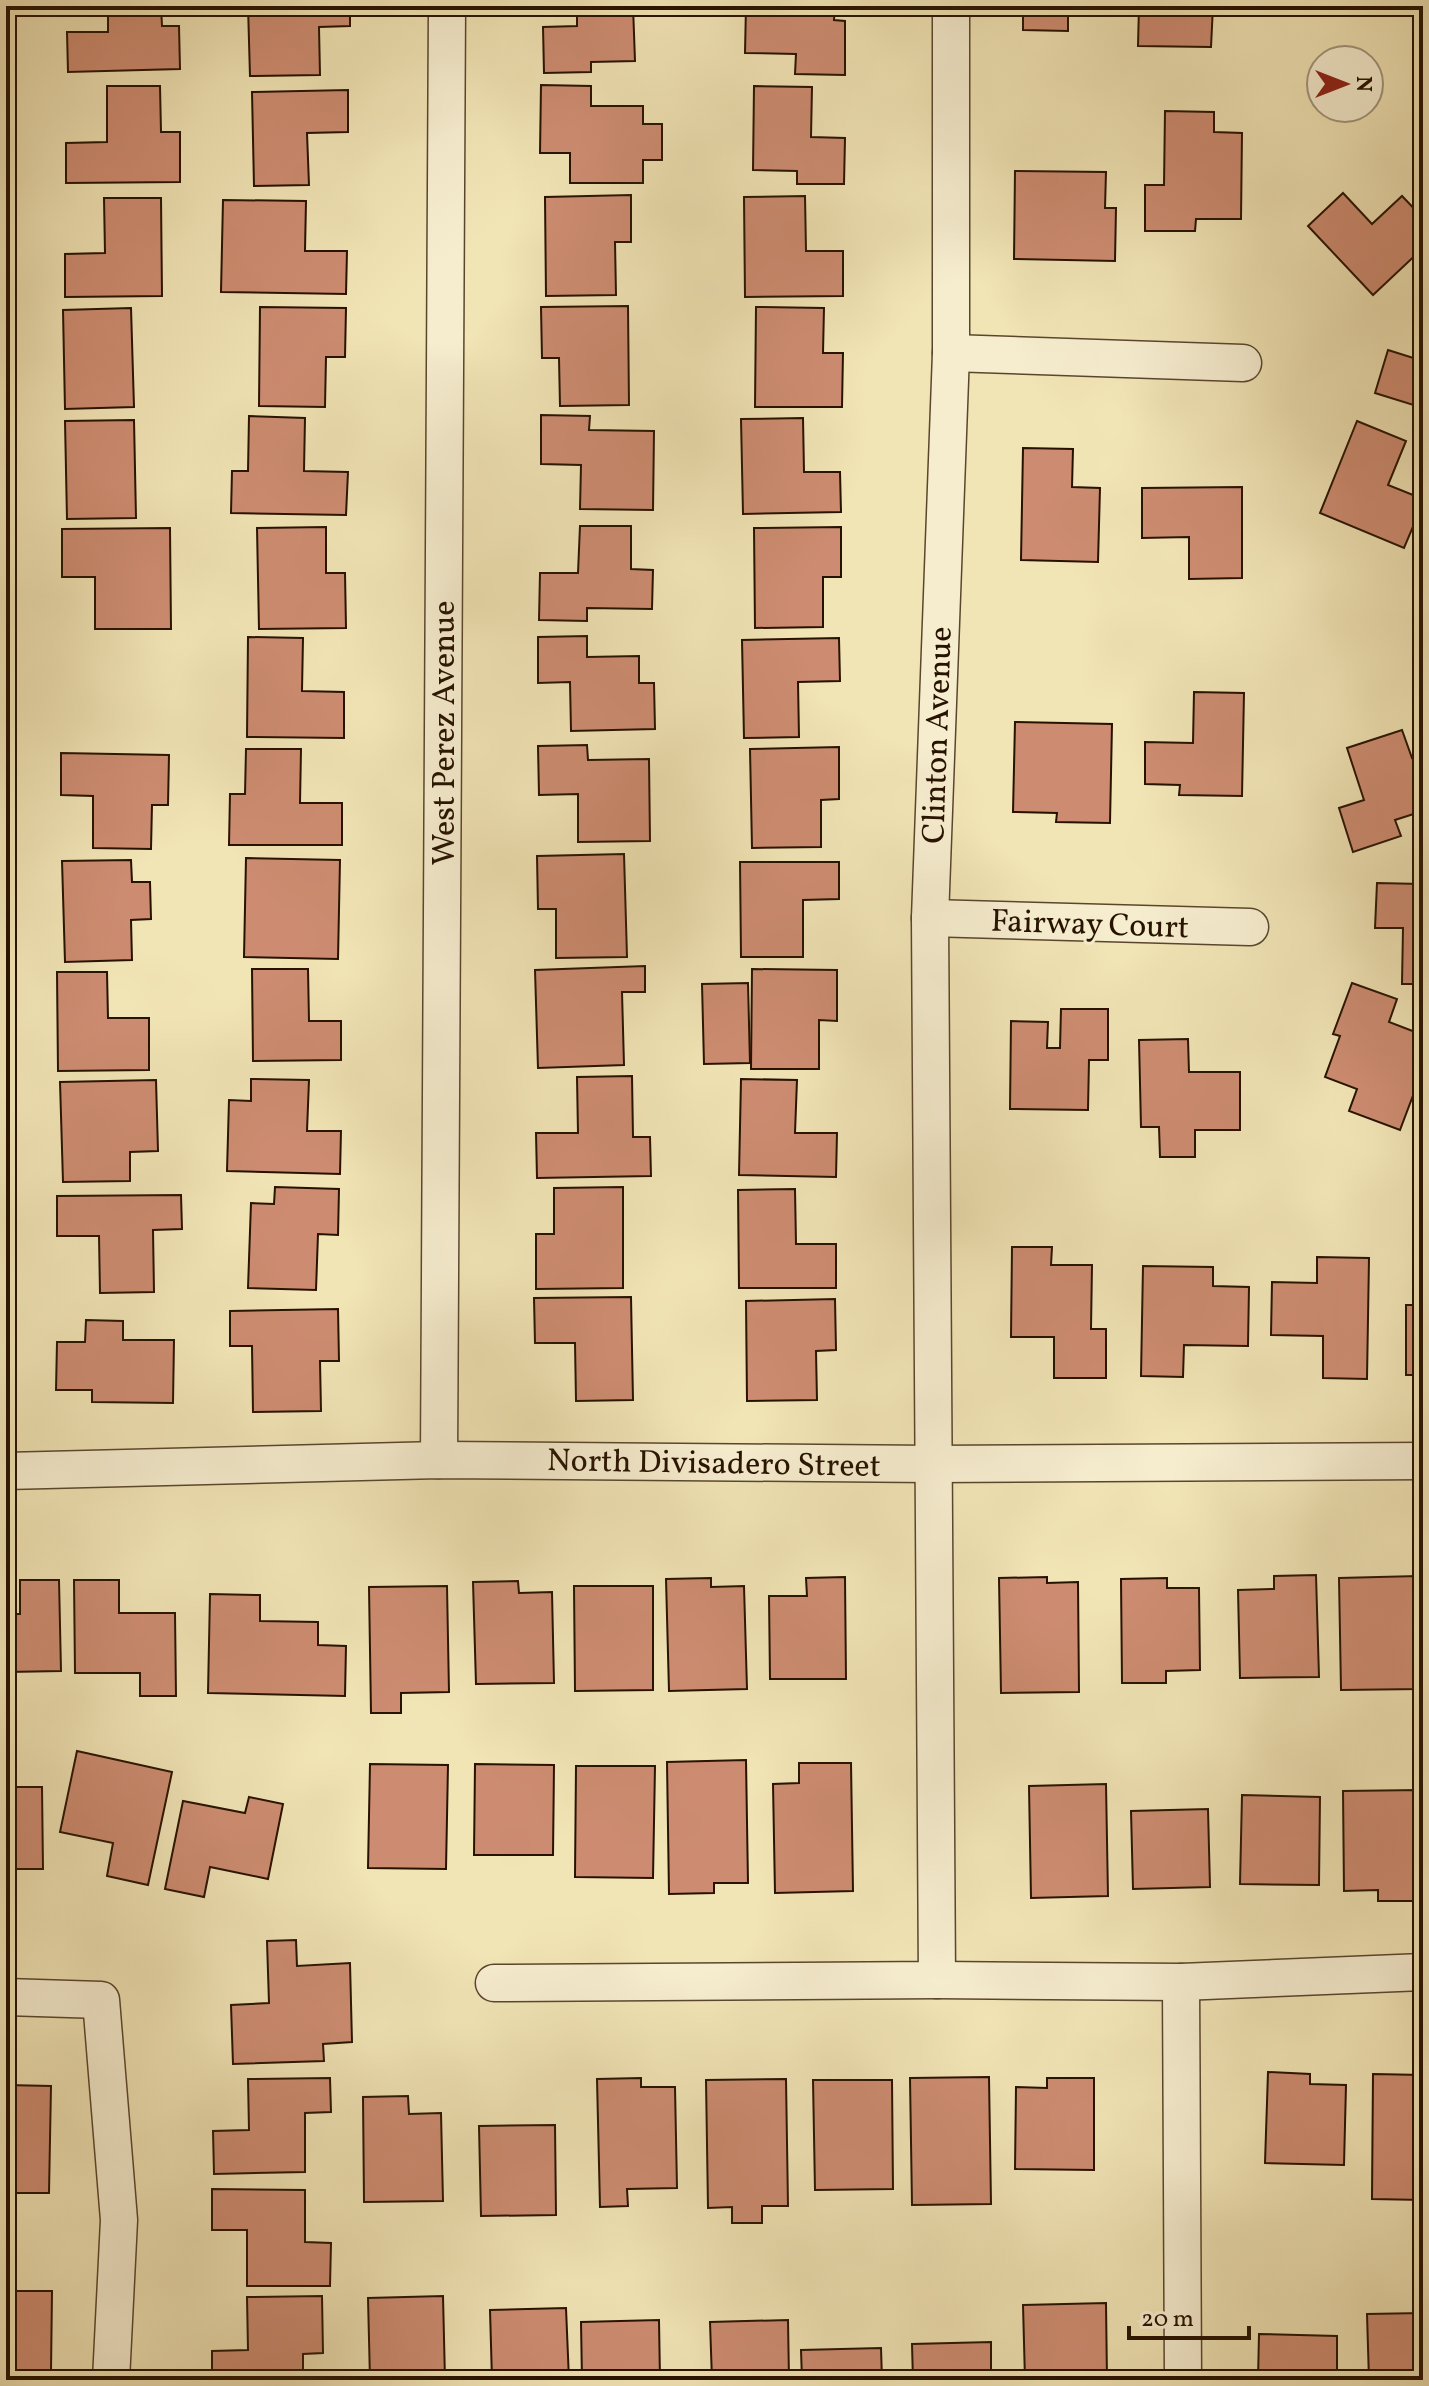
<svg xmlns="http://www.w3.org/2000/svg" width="1429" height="2386" font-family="Vollkorn,serif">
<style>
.building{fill:#cd8c71;stroke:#271200;stroke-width:2}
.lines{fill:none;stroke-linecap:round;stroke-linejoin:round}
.minor-casing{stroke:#5a462d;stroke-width:39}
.minor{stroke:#f6edcf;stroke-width:36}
.labels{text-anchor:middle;stroke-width:6;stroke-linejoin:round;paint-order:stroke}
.street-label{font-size:32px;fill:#271200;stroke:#f6edcf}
</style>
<rect width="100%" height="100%" fill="#f1e4b5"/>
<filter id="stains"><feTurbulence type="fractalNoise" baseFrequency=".0025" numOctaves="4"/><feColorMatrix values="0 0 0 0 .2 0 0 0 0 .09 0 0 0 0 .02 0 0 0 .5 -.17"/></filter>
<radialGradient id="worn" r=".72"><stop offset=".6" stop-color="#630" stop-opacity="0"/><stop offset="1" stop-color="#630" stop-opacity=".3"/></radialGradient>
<!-- building -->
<g class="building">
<polygon points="108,6 161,6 162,26 179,26 180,69 68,72 67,32 108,32"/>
<polygon points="248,6 350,6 350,26 319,27 320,75 250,76"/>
<polygon points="577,6 633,6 635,61 591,62 591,72 544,73 543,27 577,26"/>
<polygon points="746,6 835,6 834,20 845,21 845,75 795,74 796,54 745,53"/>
<polygon points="1023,6 1068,6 1068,31 1023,30"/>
<polygon points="1139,6 1213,6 1211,47 1138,46"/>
<polygon points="541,85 591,86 591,106 643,106 643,124 662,124 662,160 643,160 643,183 570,183 570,153 540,153"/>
<polygon points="107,86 160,86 161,132 180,132 180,182 66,183 66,143 107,142"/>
<polygon points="754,86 812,87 811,137 845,138 844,184 797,184 797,171 753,170"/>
<polygon points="348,90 348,132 307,133 309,185 254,186 252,92"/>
<polygon points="1165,111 1214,112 1214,132 1242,133 1241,219 1196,219 1195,231 1145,231 1145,185 1164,185"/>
<polygon points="1015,171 1106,172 1105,208 1116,208 1115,261 1014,259"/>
<polygon points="1343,193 1372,224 1402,196 1423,218 1423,248 1373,295 1308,226"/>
<polygon points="631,195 631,242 615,242 616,295 546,296 545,197"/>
<polygon points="805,196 806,251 843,251 843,296 745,297 744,197"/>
<polygon points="104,198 161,198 162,296 65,297 65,254 105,253"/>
<polygon points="223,200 306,201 305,251 347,251 346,294 221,292"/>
<polygon points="628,306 629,405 560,406 559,358 542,358 541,307"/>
<polygon points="260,307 346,308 345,357 326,357 325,407 259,406"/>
<polygon points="756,307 824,308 823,353 843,353 842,407 755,407"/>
<polygon points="131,308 134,407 65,409 63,310"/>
<polygon points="1388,350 1423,361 1423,408 1375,393"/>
<polygon points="541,415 590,416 589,430 654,431 653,510 580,509 581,465 541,464"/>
<polygon points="249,416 305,418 304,471 348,472 346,515 231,513 232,471 248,471"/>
<polygon points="803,418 804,472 840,472 841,512 743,514 741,419"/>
<polygon points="134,420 136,518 67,519 65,421"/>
<polygon points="1357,421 1406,441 1388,485 1423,499 1423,503 1404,548 1320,513"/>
<polygon points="1023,448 1073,449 1072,487 1100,488 1098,562 1021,560"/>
<polygon points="1242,487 1242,578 1189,579 1189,537 1142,538 1142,488"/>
<polygon points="580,526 631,526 631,569 653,570 652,609 587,608 587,621 539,620 540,573 578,573"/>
<polygon points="326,527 326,573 345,573 346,628 259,629 257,528"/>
<polygon points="841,527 841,577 823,577 823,627 755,628 754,528"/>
<polygon points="170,528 171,629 95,629 95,577 62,577 62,529"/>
<polygon points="587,636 587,657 639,656 639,683 654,683 655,729 571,731 570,682 538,683 538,637"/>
<polygon points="248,637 303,638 302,691 344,692 344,738 247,737"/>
<polygon points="839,638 840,681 798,682 799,737 744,738 742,640"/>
<polygon points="1194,692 1244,693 1242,796 1179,795 1180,785 1145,784 1145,742 1193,743"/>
<polygon points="1015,722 1112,724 1110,823 1056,822 1057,813 1013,812"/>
<polygon points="1402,730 1412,758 1423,754 1423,811 1395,820 1401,836 1353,852 1339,808 1364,800 1347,748"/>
<polygon points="587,745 588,760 649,759 650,841 578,842 578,794 539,795 538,746"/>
<polygon points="839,747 839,799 821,800 821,847 752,848 750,749"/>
<polygon points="246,749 301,749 300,803 342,803 342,845 229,845 230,794 245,794"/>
<polygon points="61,753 169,755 168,805 152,805 151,849 93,848 93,796 61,795"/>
<polygon points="624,854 627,957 556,958 556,909 538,909 537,856"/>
<polygon points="246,858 340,860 338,959 244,957"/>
<polygon points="131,860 132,882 150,882 151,919 131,920 132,960 65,962 62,861"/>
<polygon points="740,862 839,862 839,899 803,900 803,957 741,957"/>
<polygon points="1377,883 1421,884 1423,984 1402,984 1403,928 1375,928"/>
<polygon points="645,966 645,992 622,992 624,1065 538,1068 535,970"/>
<polygon points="252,969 308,969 309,1021 341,1021 341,1060 253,1061"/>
<polygon points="752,969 837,970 837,1021 819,1020 819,1069 751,1069"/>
<polygon points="57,972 107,972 108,1018 149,1018 149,1070 58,1071"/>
<polygon points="748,983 750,1063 704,1064 702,984"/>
<polygon points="1352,983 1397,999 1389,1022 1423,1035 1423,1069 1400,1130 1349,1111 1357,1089 1325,1077 1340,1036 1333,1034"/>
<polygon points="1061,1009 1108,1009 1108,1060 1089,1060 1088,1110 1010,1109 1011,1021 1048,1022 1047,1048 1060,1048"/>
<polygon points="1188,1039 1189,1072 1240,1072 1240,1130 1195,1130 1195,1157 1160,1157 1159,1127 1141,1127 1139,1040"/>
<polygon points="632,1076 633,1137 650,1137 651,1176 537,1178 536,1133 578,1133 577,1077"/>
<polygon points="251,1079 309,1080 307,1131 341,1131 340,1174 227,1171 229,1100 251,1101"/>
<polygon points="741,1079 797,1080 795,1133 837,1133 836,1177 739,1175"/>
<polygon points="156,1080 158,1151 130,1152 130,1181 63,1182 60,1082"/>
<polygon points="275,1187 339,1189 338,1235 318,1234 316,1290 248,1288 251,1203 274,1204"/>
<polygon points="623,1187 623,1288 536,1289 536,1234 554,1234 554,1188"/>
<polygon points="795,1189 796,1244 836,1244 836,1288 739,1288 738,1190"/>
<polygon points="181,1195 182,1229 153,1230 154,1292 100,1293 99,1236 57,1236 57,1196"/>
<polygon points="1012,1247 1052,1247 1051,1265 1092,1265 1091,1329 1106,1329 1106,1378 1054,1378 1054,1337 1011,1337"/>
<polygon points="1317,1257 1369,1258 1367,1379 1323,1378 1323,1336 1271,1335 1272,1282 1317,1283"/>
<polygon points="1143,1266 1213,1267 1213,1286 1249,1287 1248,1346 1184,1345 1183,1377 1141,1376"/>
<polygon points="631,1297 633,1400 576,1401 575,1343 535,1343 534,1298"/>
<polygon points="835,1299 836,1350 816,1351 817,1400 747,1401 746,1301"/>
<rect x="1406" y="1305" width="17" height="70"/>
<polygon points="338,1309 339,1361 320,1361 321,1411 253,1412 252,1346 230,1346 230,1311"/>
<polygon points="86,1320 123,1321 123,1340 174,1340 173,1403 92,1402 92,1390 56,1390 57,1342 85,1342"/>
<polygon points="1316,1575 1319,1677 1240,1678 1238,1590 1274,1589 1274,1576"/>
<polygon points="1418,1576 1420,1689 1341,1690 1339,1578"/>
<polygon points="845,1577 846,1679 770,1679 769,1596 807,1596 806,1578"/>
<polygon points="1047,1577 1047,1583 1078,1582 1079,1692 1001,1693 999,1578"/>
<polygon points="711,1578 711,1587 744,1586 747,1689 669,1691 666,1579"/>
<polygon points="1167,1578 1167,1588 1199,1588 1200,1670 1166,1671 1166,1683 1122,1683 1121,1579"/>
<polygon points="20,1580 59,1580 61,1671 7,1672 6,1687 6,1614 20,1614"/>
<polygon points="74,1580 119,1580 119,1613 175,1613 176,1696 140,1696 140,1673 75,1673"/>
<polygon points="518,1581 519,1593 552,1592 554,1683 476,1684 473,1582"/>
<polygon points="447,1586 449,1692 401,1693 401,1713 371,1713 369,1587"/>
<polygon points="574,1586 653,1586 653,1690 575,1691"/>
<polygon points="210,1594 260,1595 260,1621 318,1622 318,1645 346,1646 345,1696 208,1693"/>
<polygon points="77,1751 172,1772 148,1885 107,1876 113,1843 60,1832"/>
<polygon points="746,1760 748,1883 714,1883 714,1893 669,1894 667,1762"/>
<polygon points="799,1763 851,1763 853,1891 775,1893 773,1784 799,1783"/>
<polygon points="370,1764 448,1765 446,1869 368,1868"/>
<polygon points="475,1764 554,1765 553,1855 474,1855"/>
<polygon points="576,1766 655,1766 653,1878 575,1877"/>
<polygon points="1106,1784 1108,1896 1031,1898 1029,1786"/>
<polygon points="6,1787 42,1787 43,1869 6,1869"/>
<polygon points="1420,1790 1422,1901 1378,1901 1378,1890 1344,1891 1343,1791"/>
<polygon points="1242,1795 1320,1797 1319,1885 1240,1884"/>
<polygon points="249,1797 283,1804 268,1879 210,1867 204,1897 165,1889 183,1801 245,1813"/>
<polygon points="1208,1809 1210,1887 1133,1889 1131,1811"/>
<polygon points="296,1940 297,1966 350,1963 352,2042 323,2044 324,2061 233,2064 231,2005 269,2003 267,1941"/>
<polygon points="1268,2072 1310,2074 1310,2084 1346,2085 1344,2165 1265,2163"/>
<polygon points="1373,2074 1423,2075 1423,2200 1372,2199"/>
<polygon points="989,2077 991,2204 912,2205 910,2078"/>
<polygon points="330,2078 331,2112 305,2113 305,2172 214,2174 213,2131 249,2130 248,2079"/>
<polygon points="641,2078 641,2087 675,2087 677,2188 627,2189 628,2206 600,2207 597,2079"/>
<polygon points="1047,2078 1094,2078 1094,2170 1015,2169 1016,2087 1047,2088"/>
<polygon points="786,2079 788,2206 762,2206 762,2223 732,2223 732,2207 708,2208 706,2080"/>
<polygon points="813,2080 892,2080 893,2189 815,2190"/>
<polygon points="6,2085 51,2086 49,2193 6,2193"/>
<polygon points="408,2096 409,2114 441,2113 443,2201 364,2202 363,2097"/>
<polygon points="555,2125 556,2215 481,2216 479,2126"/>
<polygon points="212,2189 305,2190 305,2242 331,2243 330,2286 247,2286 247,2230 212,2230"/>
<polygon points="6,2291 52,2291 51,2372 6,2371"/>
<polygon points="322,2296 323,2353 303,2354 303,2380 212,2380 212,2351 248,2350 247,2297"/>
<polygon points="443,2296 445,2380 370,2380 368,2298"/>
<polygon points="1106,2303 1107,2380 1025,2380 1023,2305"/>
<polygon points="566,2308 569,2380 492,2380 490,2310"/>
<polygon points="1423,2313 1423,2380 1369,2380 1367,2314"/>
<polygon points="659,2320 660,2380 582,2380 581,2322"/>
<polygon points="788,2320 789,2380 712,2380 710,2322"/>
<polygon points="1259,2334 1337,2336 1337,2380 1258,2380"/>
<polygon points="991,2342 991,2380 913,2380 912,2344"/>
<polygon points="881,2348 882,2380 802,2380 801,2350"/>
</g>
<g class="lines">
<defs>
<g id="minor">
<polyline points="951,353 1243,363"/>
<polyline points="930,918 1250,927"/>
<polyline points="439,1460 447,6"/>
<polyline points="6,1471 439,1460 932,1464 1423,1461"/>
<polyline points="937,1980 1181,1982 1423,1972"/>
<polyline points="1181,1982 1183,2380"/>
<polyline points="494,1983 937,1980 930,918 951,353 951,6"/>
<polyline points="6,1997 101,2000 119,2220 111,2380"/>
</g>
</defs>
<!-- minor casing -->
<use href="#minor" class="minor-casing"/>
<!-- minor -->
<use href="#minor" class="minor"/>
</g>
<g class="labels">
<!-- street labels -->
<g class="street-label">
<text transform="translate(443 733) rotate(-90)" y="11">West Perez Avenue</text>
<text transform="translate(936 735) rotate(-88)" y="11">Clinton Avenue</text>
<text transform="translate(1090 923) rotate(2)" y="11">Fairway Court</text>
<text transform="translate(714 1462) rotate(1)" y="11">North Divisadero Street</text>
</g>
</g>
<!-- margin -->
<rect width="1429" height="2386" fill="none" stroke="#f1e4b5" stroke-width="32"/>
<rect x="8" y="8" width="1413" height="2370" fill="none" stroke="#271200" stroke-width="4"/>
<rect x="16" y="16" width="1397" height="2354" fill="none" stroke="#271200" stroke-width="2"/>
<!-- north arrow -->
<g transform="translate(1345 84) rotate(90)"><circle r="38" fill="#f6edcf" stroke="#a3957c" stroke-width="2"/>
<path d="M0-6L14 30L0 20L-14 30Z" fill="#8f2418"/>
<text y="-12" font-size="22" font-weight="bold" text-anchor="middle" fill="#271200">N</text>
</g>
<!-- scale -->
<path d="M1129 2326v12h120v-12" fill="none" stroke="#271200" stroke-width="4"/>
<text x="1141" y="2326" font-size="24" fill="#271200" stroke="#f6edcf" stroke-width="6" paint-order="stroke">20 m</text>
<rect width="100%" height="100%" filter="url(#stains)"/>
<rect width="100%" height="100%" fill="url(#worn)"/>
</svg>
